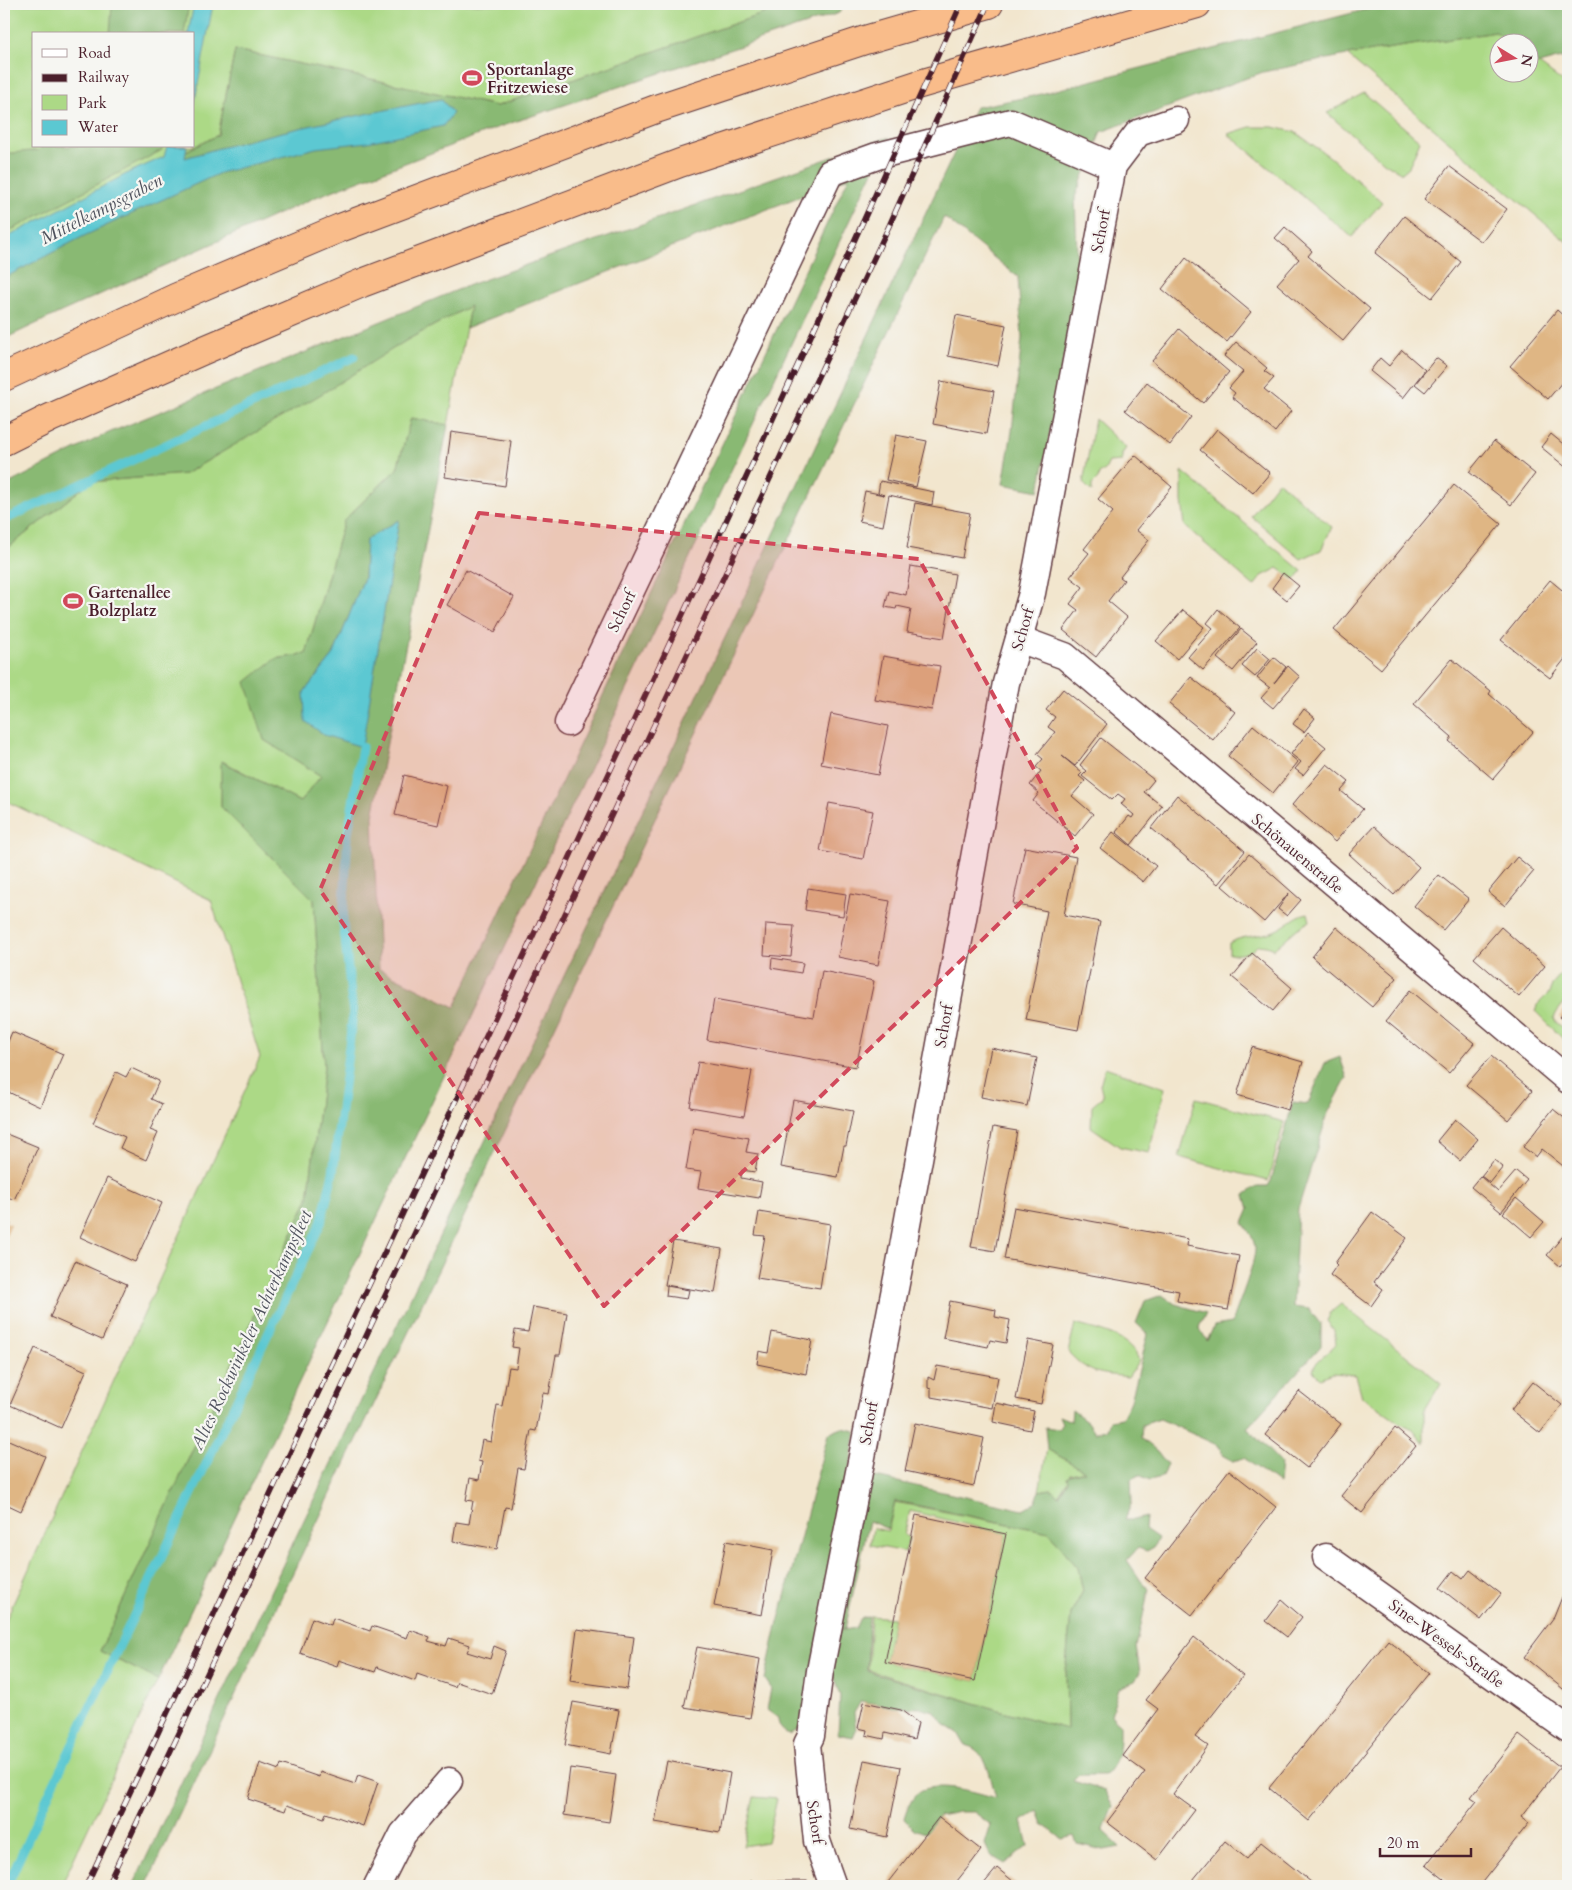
<svg xmlns="http://www.w3.org/2000/svg" width="1572" height="1890" font-family="Cardo,serif">
<style>
.green{fill:#acd986;stroke:#7b7c58;fill-rule:evenodd}
.forest{fill:#89b973;stroke:#6a6c4f;fill-rule:evenodd}
.water{fill:#5bc8d2;stroke:#52747e}
.lines{fill:none;stroke-linecap:round;stroke-linejoin:round}
.stream{stroke:#5bc8d2;stroke-width:9}
.building{fill:#dfb684}
.street-casing{stroke:#633d43;stroke-width:29}
.highway-casing{stroke:#633d43;stroke-width:30}
.street{stroke:#fff;stroke-width:26}
.highway{stroke:#f9bc8a;stroke-width:28}
.rail-casing{stroke:#4a1f2b;stroke-width:5.5}
.rail{stroke:#f6f6f2;stroke-width:4;stroke-dasharray:11;stroke-linecap:butt}
.marked{fill:#d1495b;fill-opacity:0.2;stroke:#d1495b;stroke-width:4;stroke-dasharray:10 6;stroke-linejoin:round}
.labels{text-anchor:middle;stroke-width:4.5;stroke-linejoin:round;paint-order:stroke}
.poi-label{font-size:16px;font-weight:bold;fill:#4a1f2b;stroke:#f6f6f2;text-anchor:start}
.street-label{font-size:16px;fill:#4a1f2b;stroke:#f6f6f2}
.water-label{font-size:18px;font-style:italic;fill:#4f525d;stroke:#f6f6f2}
</style>
<rect width="100%" height="100%" fill="#f6f6f2"/>
<filter id="ink" filterUnits="userSpaceOnUse"><feTurbulence type="fractalNoise" baseFrequency=".02" numOctaves="2"/><feDisplacementMap in="SourceGraphic" scale="10" xChannelSelector="R" yChannelSelector="G"/><feConvolveMatrix kernelMatrix="1 2 1 2 8 2 1 2 1" color-interpolation-filters="sRGB"/></filter>
<filter id="wash" filterUnits="userSpaceOnUse"><feTurbulence type="fractalNoise" baseFrequency=".0096" numOctaves="4" result="noise"/><feDisplacementMap in="SourceGraphic" scale="20" xChannelSelector="R" yChannelSelector="G"/><feGaussianBlur stdDeviation="1.12" result="paint"/><feColorMatrix in="noise" values="0 0 0 0 0 0 0 0 0 0 0 0 0 0 0 0 0 1.4 0 .05"/><feComposite in="paint" operator="in"/></filter>
<g filter="url(#wash)">
<rect width="100%" height="100%" fill="#f2e6ce"/>
<!-- green -->
<g class="green">
<path d="M4,4H791L497,106L235,50L218,135L154,167L4,247ZM34,34H194V146H34Z"/>
<polygon points="1496,32 1509,42 1500,42 1500,72 1530,72 1530,57 1568,86 1568,243 1347,55"/>
<polygon points="1364,93 1420,141 1409,167 1402,173 1385,163 1327,113"/>
<polygon points="1250,127 1273,127 1295,132 1330,157 1382,202 1352,237 1228,134"/>
<polygon points="470,306 448,425 411,418 397,469 344,520 306,654 275,659 264,740 321,776 300,802 222,761 221,807 314,900 324,1067 308,1199 100,1651 158,1680 61,1886 4,1886 4,1624 260,1057 211,900 4,800 4,551 90,482 185,474 407,340"/>
<polygon points="1095,419 1126,448 1122,454 1122,461 1109,462 1105,470 1099,474 1098,479 1092,485 1092,492 1083,483"/>
<polygon points="1182,471 1302,571 1295,580 1278,568 1262,576 1254,586 1185,526 1182,501"/>
<polygon points="1278,481 1332,527 1321,550 1301,559 1251,516"/>
<path d="M1308,913L1310,921L1297,929L1274,949L1266,946L1258,945C1250,954 1241,955 1229,954V943C1242,935 1260,937 1274,931C1287,926 1295,915 1308,913Z"/>
<polygon points="1568,966 1568,998 1557,1012 1554,1018 1556,1022 1568,1032 1568,1040 1566,1042 1535,1011 1537,1005 1549,993 1553,983"/>
<polygon points="1105,1067 1165,1088 1149,1153 1120,1147 1091,1127 1092,1106 1103,1097 1100,1085"/>
<polygon points="1196,1098 1284,1122 1268,1181 1179,1157"/>
<polygon points="1341,1304 1441,1383 1424,1411 1424,1443 1413,1429 1398,1422 1362,1397 1356,1375 1333,1373 1320,1378 1313,1371 1315,1364 1336,1344 1334,1330 1327,1321 1331,1312"/>
<path d="M1075,1324C1098,1331 1132,1336 1139,1361L1128,1377C1097,1373 1090,1375 1068,1352Z"/>
<polygon points="1047,1449 1085,1471 1070,1474 1067,1477 1068,1480 1058,1496 1051,1489 1039,1491"/>
<polygon points="895,1502 1049,1532 1078,1568 1083,1591 1071,1614 1066,1665 1067,1729 981,1705 868,1670 871,1616 894,1618 885,1662 975,1681 1006,1534 910,1511 904,1535 909,1537 905,1552 870,1545 873,1528 888,1531"/>
<polygon points="754,1797 777,1799 767,1842 743,1846"/>
</g>
<!-- forest -->
<g class="forest">
<polygon points="112,4 189,4 184,34 110,34"/>
<polygon points="791,4 846,4 839,13 502,126 316,197 61,312 4,339 4,247 154,167 218,135 235,50 497,106"/>
<polygon points="1387,4 1568,4 1568,56 1539,64 1530,57 1530,42 1509,42 1496,32 1347,55 1263,72 1101,132 1075,197 1078,282 1039,491 1003,484 1012,431 1022,338 1018,277 944,217 277,1606 146,1886 133,1886 293,1543 670,754 976,107 1033,96"/>
<path d="M889,137L158,1680L100,1651L308,1199L324,1067L314,900L221,807V761L300,802L321,776L264,740L246,682L275,659L306,654L344,520L397,469L411,418L448,425L373,816L379,969L455,1007L849,177L466,328L470,306L407,340L323,393L185,474L90,482L4,551V486L106,434L472,284ZM398,521L361,747L304,692L333,656L364,578L366,540Z"/>
<polygon points="43,146 162,146 162,150 4,234 4,154 39,150"/>
<path d="M1340,1057L1347,1078L1328,1113L1298,1209L1293,1307L1309,1309L1321,1325V1346L1247,1428L1281,1463L1279,1484L1244,1458L1233,1461L1223,1455L1219,1446L1160,1419L1142,1425L1141,1438L1157,1451L1167,1464L1162,1477L1150,1480L1139,1475L1131,1479L1132,1502L1125,1519H1139L1146,1517L1145,1529L1158,1538L1154,1547L1147,1551L1138,1548L1127,1560L1141,1581L1149,1589L1136,1647L1140,1672L1135,1681L1119,1688L1111,1715L1120,1725C1120,1747 1121,1758 1105,1775H1079L1073,1781L1105,1791L1113,1806L1103,1831L1120,1847L1104,1850L1077,1844L1074,1836L1062,1839L1043,1824L1038,1811L1022,1821L1028,1846L1005,1864L990,1855L985,1844L991,1825L974,1812H959L939,1816L925,1833L914,1829L904,1819C907,1809 912,1795 922,1790C942,1782 976,1792 996,1798C990,1778 988,1750 965,1745L958,1733L944,1724L934,1711L922,1708L893,1707L861,1701L854,1713L856,1730L853,1737L838,1734L840,1696L830,1667L831,1632L856,1628L861,1618L869,1617L867,1671L981,1705L1067,1729L1066,1665L1071,1614L1083,1591L1078,1568L1049,1532L895,1501L888,1529L869,1521L845,1629L832,1631L862,1474L1023,1510C1032,1505 1038,1502 1039,1491L1051,1489L1059,1496L1068,1481L1067,1477L1070,1475L1085,1471L1047,1449L1045,1427L1059,1429L1061,1427L1062,1423L1059,1416L1071,1421L1072,1410L1088,1422L1095,1432L1107,1430L1110,1420L1122,1418L1131,1401L1148,1334L1136,1323L1145,1301L1162,1295L1175,1304L1206,1313L1199,1327L1207,1341L1214,1326L1232,1323C1237,1308 1256,1261 1255,1248C1254,1238 1248,1230 1243,1223L1249,1209L1245,1195L1257,1186H1268L1271,1181L1293,1102L1308,1104L1325,1063Z"/>
<path d="M842,1428L856,1431L806,1728L796,1730L790,1734C782,1732 778,1726 778,1718L767,1710L771,1688L765,1679L775,1634L828,1434Z"/>
</g>
<!-- water -->
<g class="water">
<polygon points="194,4 213,4 194,106 194,34 188,34"/>
<path d="M441,99L453,113L443,126L368,142L316,148L220,173L84,236L4,278V239L130,172L164,157L167,146H187L185,158C269,132 356,116 441,99Z"/>
<polygon points="399,520 362,747 324,735 305,721 304,692 333,656 364,578 366,540"/>
</g>
<g class="lines">
<!-- stream -->
<g class="stream">
<polyline points="4,520 354,357"/>
<polyline points="7,1886 44,1804 321,1223 333,1173 353,1014 343,921 348,834 362,747"/>
</g>
</g>
<g id="blocks">
<!-- building -->
<g class="building">
<polygon points="1449,166 1507,209 1482,242 1424,199"/>
<polygon points="1404,216 1461,262 1432,298 1375,253"/>
<polygon points="1285,227 1312,251 1308,256 1370,309 1343,341 1277,284 1299,259 1275,238"/>
<polygon points="1186,258 1251,312 1227,342 1162,289"/>
<polygon points="1557,310 1568,320 1568,375 1548,399 1510,366"/>
<polygon points="956,315 1006,325 998,366 948,356"/>
<polygon points="1179,329 1229,372 1203,403 1152,361"/>
<polygon points="1236,342 1267,368 1264,371 1274,378 1264,389 1291,411 1275,432 1232,397 1235,393 1229,388 1243,372 1224,356"/>
<polygon points="1402,350 1425,370 1403,398 1370,371 1380,358 1389,366"/>
<polygon points="1436,358 1447,366 1425,392 1415,384"/>
<polygon points="941,381 994,391 986,434 933,424"/>
<polygon points="1147,382 1191,417 1170,445 1125,410"/>
<polygon points="1217,429 1270,473 1253,493 1200,450"/>
<polygon points="451,432 511,441 505,486 445,477"/>
<polygon points="1551,434 1568,448 1568,469 1541,447"/>
<polygon points="896,435 927,441 916,487 886,480"/>
<polygon points="1494,441 1535,474 1511,505 1469,472"/>
<polygon points="1135,455 1172,487 1136,530 1149,540 1120,577 1124,580 1108,601 1127,617 1096,657 1063,630 1078,610 1070,604 1083,587 1070,577 1089,553 1084,549 1113,512 1098,499"/>
<polygon points="880,481 934,492 932,505 889,495 883,526 859,521 865,491 884,495 878,493"/>
<polygon points="1454,485 1501,524 1381,669 1334,630"/>
<polygon points="915,503 970,513 962,558 907,548"/>
<polygon points="911,566 955,574 944,638 907,632 911,609 897,606 896,609 885,607 889,591 906,595"/>
<polygon points="466,570 514,597 495,632 447,605"/>
<polygon points="1283,573 1299,586 1287,600 1272,588"/>
<polygon points="1550,580 1568,595 1568,655 1550,678 1501,640"/>
<polygon points="1218,609 1240,628 1203,670 1188,657 1213,628 1207,623"/>
<polygon points="1183,610 1204,627 1177,659 1156,641"/>
<polygon points="1241,629 1257,642 1233,671 1217,658"/>
<polygon points="1257,648 1270,659 1255,677 1242,666"/>
<polygon points="883,656 940,666 932,710 875,700"/>
<polygon points="1274,657 1286,667 1274,683 1288,666 1300,677 1273,708 1261,698 1270,688 1257,678"/>
<polygon points="1452,659 1491,691 1489,694 1533,732 1493,779 1449,741 1452,737 1414,704"/>
<polygon points="1191,677 1235,712 1213,740 1169,704"/>
<polygon points="1063,689 1107,724 1075,766 1062,756 1082,773 1079,776 1085,781 1072,796 1093,814 1075,836 1033,801 1039,793 1030,785 1041,771 1036,767 1043,759 1037,754 1055,732 1048,727 1055,717 1046,710"/>
<polygon points="1304,709 1315,718 1304,732 1293,724"/>
<polygon points="831,714 888,726 878,775 821,764"/>
<polygon points="1253,725 1298,762 1273,793 1228,756"/>
<polygon points="1308,732 1326,747 1303,775 1295,769 1301,762 1291,754"/>
<polygon points="1101,738 1154,780 1144,792 1162,806 1131,845 1116,832 1129,816 1132,818 1134,815 1121,804 1125,799 1118,794 1112,800 1082,776 1087,771 1080,765"/>
<polygon points="1327,764 1349,782 1341,791 1363,809 1335,842 1292,805"/>
<polygon points="404,775 447,786 438,825 395,815"/>
<polygon points="1177,795 1245,851 1218,884 1151,828"/>
<polygon points="829,803 873,811 863,859 820,851"/>
<polygon points="1374,826 1419,867 1394,895 1349,854"/>
<polygon points="1113,832 1156,866 1143,882 1100,848"/>
<polygon points="1025,847 1076,857 1064,915 1100,922 1078,1030 1026,1020 1047,911 1013,904"/>
<polygon points="1249,854 1301,900 1287,916 1278,909 1289,893 1264,922 1222,886"/>
<polygon points="1517,857 1534,871 1505,906 1488,892"/>
<polygon points="1439,875 1469,899 1443,930 1414,906"/>
<polygon points="808,888 846,894 843,916 805,910"/>
<polygon points="850,894 890,901 878,965 838,957"/>
<polygon points="766,924 794,926 791,957 764,955"/>
<polygon points="1336,927 1397,978 1372,1007 1312,957"/>
<polygon points="1501,927 1545,966 1519,997 1474,958"/>
<polygon points="1252,953 1292,988 1273,1011 1232,977"/>
<polygon points="772,958 803,963 801,973 771,968"/>
<polygon points="822,971 874,981 856,1067 707,1040 714,999 814,1017"/>
<polygon points="1410,990 1474,1043 1449,1073 1386,1021"/>
<polygon points="1568,1006 1568,1024 1559,1017"/>
<polygon points="12,1032 63,1054 40,1107 4,1090 4,1051"/>
<polygon points="1252,1047 1303,1062 1288,1110 1237,1095"/>
<polygon points="991,1048 1037,1058 1027,1106 981,1097"/>
<polygon points="1491,1056 1532,1091 1508,1120 1466,1085"/>
<polygon points="698,1062 752,1071 744,1116 690,1107"/>
<polygon points="131,1068 159,1081 151,1099 162,1104 150,1130 158,1133 146,1160 120,1148 125,1137 93,1123 116,1072 126,1077"/>
<polygon points="793,1100 853,1111 846,1146 844,1146 838,1177 781,1167"/>
<polygon points="1553,1109 1568,1121 1568,1170 1542,1149 1536,1157 1523,1147"/>
<polygon points="1455,1119 1478,1139 1460,1161 1437,1141"/>
<polygon points="993,1127 1017,1131 995,1251 971,1247"/>
<polygon points="693,1128 749,1138 746,1152 758,1154 755,1172 742,1170 741,1178 762,1182 759,1198 698,1188 701,1172 686,1170"/>
<polygon points="4,1133 38,1147 14,1200 4,1195"/>
<polygon points="1494,1160 1503,1167 1490,1183 1481,1176"/>
<polygon points="1516,1171 1527,1180 1501,1212 1471,1187 1480,1176 1498,1192"/>
<polygon points="107,1178 162,1203 135,1262 80,1237"/>
<polygon points="1516,1198 1544,1222 1531,1237 1503,1213"/>
<polygon points="1014,1207 1188,1239 1187,1246 1239,1256 1228,1310 1177,1301 1179,1291 1004,1259"/>
<polygon points="759,1212 830,1224 820,1288 757,1278 765,1236 755,1235"/>
<polygon points="1372,1212 1407,1238 1374,1282 1383,1289 1371,1306 1330,1275 1337,1265 1335,1263"/>
<polygon points="4,1221 11,1224 4,1241"/>
<polygon points="1568,1230 1568,1256 1560,1266 1547,1255"/>
<polygon points="673,1241 722,1249 715,1293 665,1285"/>
<polygon points="75,1261 127,1284 102,1340 50,1317"/>
<polygon points="667,1286 689,1290 687,1299 666,1296"/>
<polygon points="950,1301 996,1310 995,1317 1010,1320 1006,1343 990,1340 988,1347 943,1338"/>
<polygon points="533,1307 567,1313 560,1355 556,1355 549,1394 543,1393 536,1431 531,1430 524,1469 518,1468 511,1508 505,1507 497,1549 453,1541 456,1522 469,1524 473,1501 466,1500 470,1478 479,1480 482,1462 478,1461 482,1440 491,1442 497,1405 502,1406 509,1367 516,1368 519,1348 512,1347 515,1330 528,1332"/>
<polygon points="772,1332 812,1340 806,1374 757,1364 759,1351 768,1353"/>
<polygon points="1028,1340 1053,1345 1041,1404 1016,1399"/>
<polygon points="35,1348 86,1371 61,1428 10,1405"/>
<polygon points="937,1366 998,1377 992,1408 931,1397 931,1389 928,1388 928,1377 934,1380"/>
<polygon points="1533,1382 1562,1405 1540,1433 1511,1410"/>
<polygon points="1299,1391 1341,1424 1307,1468 1265,1435"/>
<polygon points="996,1403 1034,1411 1030,1430 993,1422"/>
<polygon points="915,1423 984,1438 974,1486 905,1471"/>
<polygon points="1395,1428 1416,1446 1362,1513 1341,1496"/>
<polygon points="4,1438 45,1456 21,1511 4,1503"/>
<polygon points="1229,1470 1276,1507 1192,1615 1145,1578"/>
<polygon points="916,1515 1006,1534 975,1681 885,1662"/>
<polygon points="726,1541 773,1550 762,1615 714,1606"/>
<polygon points="1470,1570 1501,1594 1481,1620 1440,1588 1453,1571 1463,1579"/>
<polygon points="1568,1582 1568,1693 1524,1657 1554,1617"/>
<polygon points="1282,1600 1302,1617 1287,1637 1266,1621"/>
<polygon points="312,1618 331,1625 333,1618 370,1631 372,1626 407,1638 410,1630 430,1637 428,1641 446,1646 449,1638 470,1645 467,1652 490,1659 494,1646 506,1651 492,1694 457,1682 455,1687 417,1674 415,1681 377,1667 375,1672 339,1660 337,1666 300,1653"/>
<polygon points="577,1629 634,1637 627,1689 570,1681"/>
<polygon points="1194,1637 1243,1676 1195,1737 1208,1746 1173,1794 1195,1810 1157,1860 1107,1822 1145,1772 1123,1756 1158,1709 1146,1700"/>
<polygon points="1388,1640 1429,1673 1309,1821 1269,1788"/>
<polygon points="697,1647 760,1659 750,1718 684,1707"/>
<polygon points="573,1702 619,1710 611,1754 565,1745"/>
<polygon points="864,1702 901,1710 918,1723 914,1740 885,1733 884,1739 866,1735 867,1730 858,1728"/>
<polygon points="1519,1735 1560,1767 1521,1817 1529,1823 1479,1886 1453,1886 1426,1865 1477,1801 1471,1797"/>
<polygon points="864,1760 901,1767 887,1837 850,1829"/>
<polygon points="667,1761 730,1773 720,1833 655,1822"/>
<polygon points="260,1763 279,1770 281,1764 319,1777 320,1772 355,1784 358,1775 378,1782 363,1826 326,1813 324,1818 287,1805 285,1811 248,1799"/>
<polygon points="570,1768 616,1775 609,1822 564,1815"/>
<polygon points="939,1817 981,1850 973,1861 953,1886 885,1886"/>
<polygon points="1225,1841 1247,1859 1261,1842 1316,1886 1188,1886"/>
<polygon points="997,1868 1019,1886 982,1886"/>
<rect x="751" y="1881" width="56" height="5"/>
</g>
</g>
</g>
<g filter="url(#ink)">
<use href="#blocks" fill-opacity="0" stroke="#633d43" stroke-width="1"/>
<g class="lines">
<defs>
<g id="street">
<polyline points="1019,639 1065,656 1568,1080"/>
<polyline points="568,723 830,173 877,156 1011,122 1113,166"/>
<polyline points="1326,1557 1568,1729"/>
<polyline points="377,1886 403,1834 449,1781"/>
<polyline points="833,1886 817,1841 807,1744 811,1736 820,1671 900,1263 1006,683 1032,593 1113,166 1138,133 1176,120"/>
</g>
<g id="highway">
<polyline points="4,377 175,298 340,228 656,109 865,40 989,4"/>
<polyline points="4,441 50,418 204,350 362,283 680,163 920,84 1197,4"/>
</g>
</defs>
<!-- street casing -->
<use href="#street" class="street-casing"/>
<!-- highway casing -->
<use href="#highway" class="highway-casing"/>
<!-- street -->
<use href="#street" class="street"/>
<!-- highway -->
<use href="#highway" class="highway"/>
<defs>
<g id="rail">
<path d="M86,1886C380,1260 679,635 961,4"/>
<polyline points="107,1886 889,226 988,4"/>
</g>
</defs>
<!-- rail casing -->
<use href="#rail" class="rail-casing"/>
<!-- rail -->
<use href="#rail" class="rail"/>
</g>
</g>
<!-- marked area -->
<path class="marked" d="M479,513L919,559L1077,848L604,1306L320,890Z"/>
<!-- icons -->
<defs>
<symbol id="stadium-bare" viewBox="-9 -9 18 18"><path d="M0-5a6.5 5 0 1 0 0 10a6.5 5 0 1 0 0-10ZM-3.5-1.8h7v3.6h-7Z" fill="#d1495b" stroke="#f6f6f2" stroke-width="2.5" paint-order="stroke"/></symbol>
</defs>
<g fill-rule="evenodd">
<use href="#stadium-bare" x="458" y="64" width="28" height="28"/>
<use href="#stadium-bare" x="59" y="587" width="28" height="28"/>
</g>
<g class="labels">
<!-- poi labels -->
<g class="poi-label">
<text x="487" y="75">Sportanlage<tspan x="487" dy="18">Fritzewiese</tspan></text>
<text x="88" y="598">Gartenallee<tspan x="88" dy="18">Bolzplatz</tspan></text>
</g>
<!-- street labels -->
<g class="street-label">
<text transform="translate(1100 231) rotate(-79)" y="6">Schorf</text>
<text transform="translate(621 611) rotate(-64)" y="6">Schorf</text>
<text transform="translate(1022 629) rotate(-74)" y="6">Schorf</text>
<text transform="translate(1298 853) rotate(40)" y="6">Schönauenstraße</text>
<text transform="translate(943 1026) rotate(-80)" y="6">Schorf</text>
<text transform="translate(868 1423) rotate(-80)" y="6">Schorf</text>
<text transform="translate(1447 1643) rotate(36)" y="6">Sine-Wessels-Straße</text>
<text transform="translate(816 1822) rotate(81)" y="6">Schorf</text>
</g>
<!-- water labels -->
<g class="water-label">
<text transform="translate(101 209) rotate(-27)" y="6">Mittelkampsgraben</text>
<text transform="translate(251 1330) rotate(-65)" y="6">Altes Rockwinkeler Achterkampsfleet</text>
</g>
</g>
<!-- margin -->
<rect width="1572" height="1890" fill="none" stroke="#f6f6f2" stroke-width="20"/>
<!-- legend -->
<rect x="32" y="32" width="162" height="115" fill="#f6f6f2" stroke="#b1a0a2"/>
<rect x="42" y="49" width="25" height="8" fill="#ffffff" stroke="#b1a0a2"/>
<text x="78" y="58" font-size="15" fill="#4a1f2b">Road</text>
<rect x="42" y="74" width="25" height="8" fill="#4a1f2b" stroke="#b1a0a2"/>
<text x="78" y="82" font-size="15" fill="#4a1f2b">Railway</text>
<rect x="42" y="95" width="25" height="15" fill="#acd986" stroke="#b1a0a2"/>
<text x="78" y="108" font-size="15" fill="#4a1f2b">Park</text>
<rect x="42" y="120" width="25" height="15" fill="#5bc8d2" stroke="#b1a0a2"/>
<text x="78" y="132" font-size="15" fill="#4a1f2b">Water</text>
<!-- north arrow -->
<g transform="translate(1514 58) rotate(100)"><circle r="24" fill="#f6f6f2" stroke="#b1a0a2"/>
<path d="M0-4L9 19L0 12L-9 19Z" fill="#d1495b"/>
<text y="-8" font-size="14" font-weight="bold" text-anchor="middle" fill="#4a1f2b">N</text>
</g>
<!-- scale -->
<path d="M1380 1848v8h91v-8" fill="none" stroke="#4a1f2b" stroke-width="2.5"/>
<text x="1387" y="1848" font-size="15" fill="#4a1f2b" stroke="#f6f6f2" stroke-width="4" paint-order="stroke">20 m</text>
</svg>
